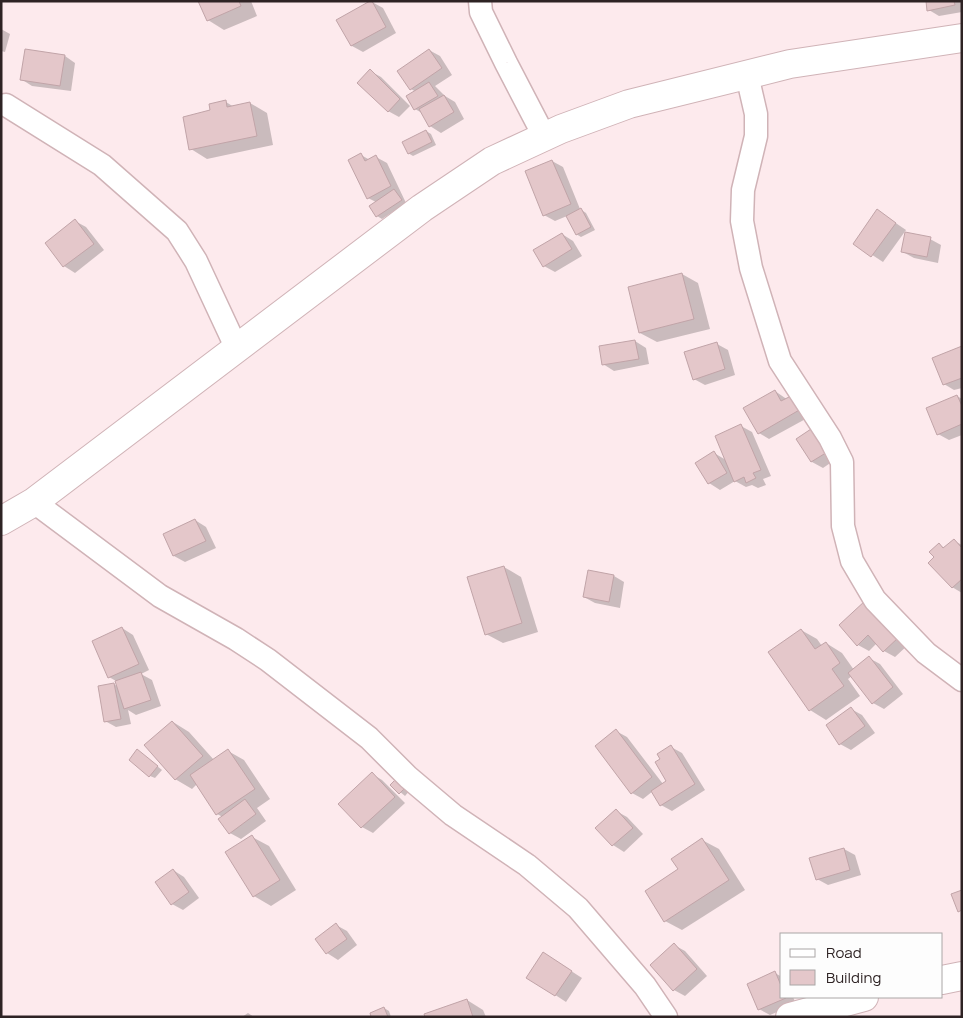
<svg xmlns="http://www.w3.org/2000/svg" width="963" height="1018" font-family="Manrope,sans-serif">
<style>
.shadow{fill:#0003}
.building{fill:#e4c7ca;stroke:#c1a4a8}
.lines{fill:none;stroke-linecap:round;stroke-linejoin:round}
.minor-casing{stroke:#d0b3b7;stroke-width:25}
.tertiary-casing{stroke:#d0b3b7;stroke-width:30}
.secondary-casing{stroke:#d0b3b7;stroke-width:30}
.minor{stroke:#fff;stroke-width:22}
.tertiary{stroke:#fff;stroke-width:28}
.secondary{stroke:#fff;stroke-width:28}
</style>
<rect width="100%" height="100%" fill="#fdeaed"/>
<!-- shadow -->
<g class="shadow">
<polygon points="200,1 251,1 257,16 224,30 208,20"/>
<polygon points="927,1 962,1 962,12 939,16 929,10"/>
<polygon points="372,2 383,8 396,33 363,52 352,46 338,20"/>
<polygon points="1,29 10,34 5,52 1,51"/>
<polygon points="429,50 440,56 452,75 435,86 445,96 455,102 464,119 441,133 430,126 422,113 415,109 408,97 416,92 411,89"/>
<polygon points="65,56 75,63 71,91 32,86 21,79"/>
<polygon points="370,71 381,77 410,106 399,117 388,111"/>
<polygon points="226,102 234,107 250,103 267,113 273,145 207,159 191,149 212,111"/>
<polygon points="426,131 431,134 436,145 413,156 408,153"/>
<polygon points="361,155 370,160 376,157 387,163 406,203 382,219 377,216 371,206 376,202 368,198"/>
<polygon points="552,161 563,167 580,209 586,213 595,230 581,237 576,234 567,216 555,221 544,215"/>
<polygon points="878,211 906,230 883,262 854,243"/>
<polygon points="75,221 86,227 104,250 75,273 64,266 46,243"/>
<polygon points="562,234 573,241 582,256 555,272 544,266"/>
<polygon points="930,239 941,245 938,263 914,258 903,252"/>
<polygon points="682,274 698,283 710,329 657,342 640,333"/>
<polygon points="635,341 646,348 649,364 614,371 603,364"/>
<polygon points="717,344 728,350 735,375 705,385 694,379"/>
<polygon points="962,348 962,388 954,390 944,384"/>
<polygon points="775,391 811,416 769,439 759,433"/>
<polygon points="957,396 962,399 962,435 949,440 938,434"/>
<polygon points="741,426 752,432 771,476 763,479 766,485 758,488 752,485 746,487 735,481 720,490 709,483 714,453 726,460"/>
<polygon points="798,439 839,457 823,468 812,462"/>
<polygon points="195,520 206,527 216,548 185,562 174,556 165,535"/>
<polygon points="954,541 962,545 962,593 952,587 936,557 939,545 945,548"/>
<polygon points="504,567 521,577 538,632 503,643 486,634"/>
<polygon points="614,576 624,582 620,608 595,603 584,597"/>
<polygon points="866,602 909,644 895,657 884,651 877,643 869,651 858,645"/>
<polygon points="122,628 133,635 149,670 141,674 152,680 161,706 136,715 128,710 131,724 116,727 105,721 114,684 118,687 116,681 109,677"/>
<polygon points="801,630 817,639 822,646 826,643 842,653 854,670 869,658 880,664 903,694 884,709 873,703 852,676 848,679 860,696 826,720 810,710"/>
<polygon points="851,709 862,715 875,733 851,750 840,744"/>
<polygon points="173,722 189,732 214,760 228,751 244,760 270,799 257,808 266,821 241,839 230,833 223,817 217,814 197,784 192,789 175,779"/>
<polygon points="616,731 627,737 663,784 668,781 671,747 682,753 705,790 672,811 661,805 653,791 643,799 632,793"/>
<polygon points="142,754 162,770 155,778 150,776"/>
<polygon points="372,774 382,780 405,803 373,833 362,827 340,804"/>
<polygon points="392,785 411,789 405,796"/>
<polygon points="616,811 627,817 643,834 624,852 613,845 597,828"/>
<polygon points="252,837 269,846 296,890 271,906 254,896 227,853"/>
<polygon points="702,840 719,849 745,890 682,930 665,921"/>
<polygon points="844,849 855,855 861,875 828,885 817,879"/>
<polygon points="173,870 184,877 199,898 183,910 172,904"/>
<polygon points="336,925 347,931 357,945 338,960 327,953"/>
<polygon points="674,945 685,951 707,976 685,996 674,990"/>
<polygon points="554,960 582,978 566,1002 528,977"/>
<polygon points="775,973 782,977 782,997 793,997 796,1004 770,1015 759,1009"/>
<polygon points="467,1000 483,1010 486,1017 426,1017"/>
<polygon points="384,1008 389,1011 391,1017 373,1017"/>
<polygon points="248,1013 254,1017 242,1017"/>
</g>
<!-- building -->
<g class="building">
<polygon points="198,1 239,1 241,6 207,21"/>
<polygon points="370,1 372,1 386,27 351,46 336,20"/>
<polygon points="926,1 954,1 955,5 927,11"/>
<polygon points="25,49 65,55 60,86 20,80"/>
<polygon points="429,49 442,68 410,90 397,71"/>
<polygon points="370,69 400,99 388,112 357,83"/>
<polygon points="429,82 438,96 414,110 406,96"/>
<polygon points="444,95 454,112 429,127 419,109"/>
<polygon points="226,100 227,107 250,102 257,136 189,150 183,117 210,110 209,104"/>
<polygon points="426,130 432,142 408,154 402,142"/>
<polygon points="361,153 365,161 376,155 391,186 367,199 348,160"/>
<polygon points="552,160 571,204 543,216 525,171"/>
<polygon points="394,189 402,200 376,217 369,206"/>
<polygon points="581,208 591,227 576,235 566,216"/>
<polygon points="877,209 896,223 871,257 853,244"/>
<polygon points="75,219 94,244 63,267 45,243"/>
<polygon points="905,232 931,237 927,257 901,252"/>
<polygon points="562,233 572,249 543,267 533,250"/>
<polygon points="682,273 694,319 639,333 628,287"/>
<polygon points="635,340 639,359 602,365 599,346"/>
<polygon points="717,342 725,369 693,380 684,352"/>
<polygon points="962,346 962,378 943,385 932,358"/>
<polygon points="775,390 781,401 793,395 801,409 758,434 743,408"/>
<polygon points="957,395 962,406 962,424 937,435 926,408"/>
<polygon points="741,424 761,470 753,473 756,478 746,483 744,477 734,482 715,436"/>
<polygon points="814,427 829,451 811,462 796,439"/>
<polygon points="714,451 727,473 708,484 695,463"/>
<polygon points="195,519 206,541 173,556 163,534"/>
<polygon points="954,539 962,548 962,579 952,588 928,563 934,557 929,552 939,543 943,548"/>
<polygon points="504,566 522,623 485,635 467,577"/>
<polygon points="588,570 614,575 609,602 583,597"/>
<polygon points="866,600 899,637 883,652 868,635 857,646 839,625"/>
<polygon points="122,627 139,664 108,678 92,641"/>
<polygon points="801,629 815,649 826,642 840,663 832,669 844,686 809,711 768,652"/>
<polygon points="869,656 893,687 872,704 848,673"/>
<polygon points="141,672 151,700 124,709 115,681"/>
<polygon points="114,683 121,719 104,722 98,686"/>
<polygon points="851,707 865,726 839,745 826,725"/>
<polygon points="172,721 203,756 175,780 144,745"/>
<polygon points="616,729 652,777 631,794 595,746"/>
<polygon points="671,745 695,784 660,806 651,791 666,781 655,762 660,759 657,754"/>
<polygon points="137,749 158,766 149,777 129,760"/>
<polygon points="228,749 255,789 216,815 190,775"/>
<polygon points="372,772 395,797 361,828 338,804"/>
<polygon points="398,777 407,786 399,794 390,785"/>
<polygon points="245,799 256,814 229,834 218,819"/>
<polygon points="616,809 633,828 612,846 595,828"/>
<polygon points="252,835 280,880 253,897 225,852"/>
<polygon points="702,838 729,880 664,922 645,891 678,869 671,859"/>
<polygon points="844,848 850,870 816,880 809,858"/>
<polygon points="173,869 189,892 171,905 155,882"/>
<polygon points="962,890 962,910 958,912 951,894"/>
<polygon points="336,923 347,939 326,954 315,939"/>
<polygon points="674,943 697,969 673,991 650,965"/>
<polygon points="543,952 572,971 555,996 526,978"/>
<polygon points="775,971 782,988 782,997 786,998 758,1010 747,984"/>
<polygon points="467,999 473,1017 425,1017 424,1014"/>
<polygon points="384,1007 388,1017 371,1017 370,1013"/>
</g>
<g class="lines">
<defs>
<g id="minor">
<polyline points="480,1 481,12 506,63 544,136"/>
<polyline points="747,75 756,114 756,136 743,190 742,221 751,268 780,361 830,438 842,462 843,526 852,561 875,600 926,653 962,680"/>
<polyline points="6,105 102,165 177,231 196,261 237,349"/>
<polyline points="34,502 160,596 236,639 268,660 369,738 408,777 453,815 527,865 578,908 645,986 666,1017"/>
</g>
<g id="tertiary">
<polyline points="942,980 962,976"/>
<polyline points="790,1017 864,997"/>
</g>
<polyline id="secondary" points="1,521 34,502 422,208 492,161 561,129 629,104 790,64 962,38"/>
</defs>
<!-- minor casing -->
<use href="#minor" class="minor-casing"/>
<!-- tertiary casing -->
<use href="#tertiary" class="tertiary-casing"/>
<!-- secondary casing -->
<use href="#secondary" class="secondary-casing"/>
<!-- minor -->
<use href="#minor" class="minor"/>
<!-- tertiary -->
<use href="#tertiary" class="tertiary"/>
<!-- secondary -->
<use href="#secondary" class="secondary"/>
</g>
<!-- border -->
<rect width="963" height="1018" fill="none" stroke="#2e2324" stroke-width="5"/>
<!-- legend -->
<rect x="780" y="933" width="162" height="65" fill="#fdfdfd" stroke="#aaa6a6"/>
<rect x="790" y="949" width="25" height="8" fill="#ffffff" stroke="#aaa6a6"/>
<text x="826" y="958" font-size="15" fill="#2e2324">Road</text>
<rect x="790" y="970" width="25" height="15" fill="#e4c7ca" stroke="#aaa6a6"/>
<text x="826" y="983" font-size="15" fill="#2e2324">Building</text>
</svg>
